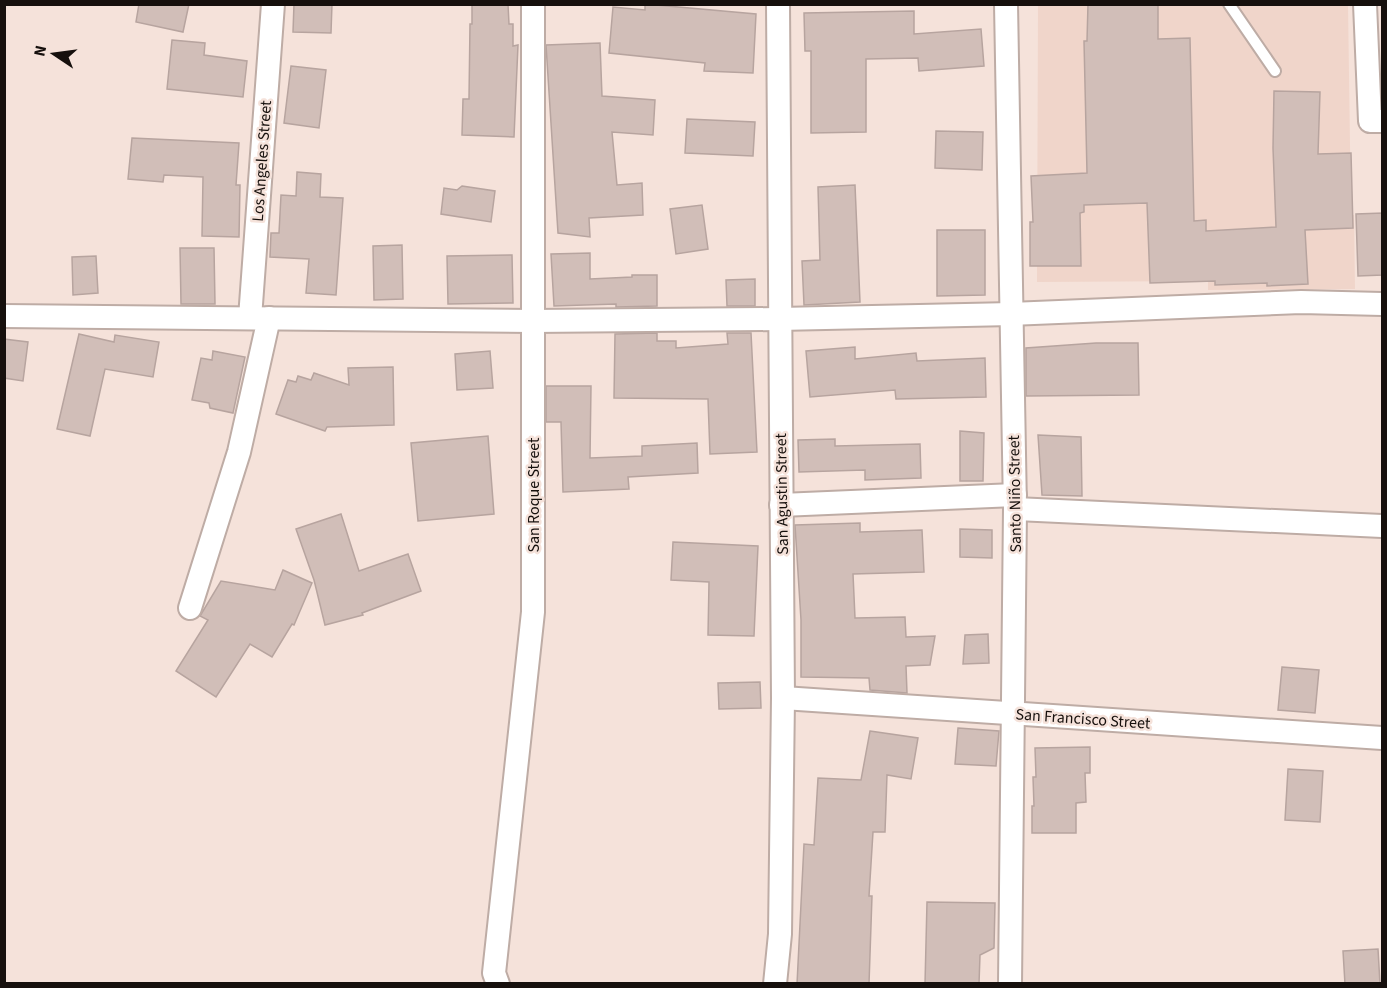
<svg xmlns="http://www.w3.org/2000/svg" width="1387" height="988" font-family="'Source Sans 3',sans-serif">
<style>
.built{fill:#f0d5ca}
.building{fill:#d1beb8;stroke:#b7a49f;stroke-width:1.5}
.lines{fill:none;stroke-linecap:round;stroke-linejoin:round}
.lane-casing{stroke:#beaca5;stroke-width:14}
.street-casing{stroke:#beaca5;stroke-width:26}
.lane{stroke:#fff;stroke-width:10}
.street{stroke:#fff;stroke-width:22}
.labels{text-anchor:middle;stroke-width:5;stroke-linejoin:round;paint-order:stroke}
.street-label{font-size:16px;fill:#16100d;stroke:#f5e2da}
</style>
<rect width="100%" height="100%" fill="#f5e2da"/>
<!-- built -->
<polygon class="built" points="1038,5 1348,5 1351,215 1354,215 1355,289 1208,290 1208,281 1037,282"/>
<!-- building -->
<g class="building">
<polygon points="139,4 189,4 183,32 136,22"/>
<polygon points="294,4 332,4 331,33 293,32"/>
<polygon points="472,4 508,4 509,24 513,24 513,46 518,45 514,137 462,135 463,99 469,99 470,24 472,24"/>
<polygon points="645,4 756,14 753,73 704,71 705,63 609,53 613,7 645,10"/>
<polygon points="1088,4 1158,4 1158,39 1190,38 1194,221 1206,220 1206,231 1276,227 1273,148 1274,91 1320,92 1318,154 1351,153 1353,228 1305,230 1308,284 1267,286 1267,283 1215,285 1215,281 1150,283 1147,203 1084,205 1084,212 1080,213 1081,266 1030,266 1030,222 1033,222 1031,176 1087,173 1084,41 1087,41"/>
<polygon points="914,11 914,34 981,29 984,66 919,71 918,58 866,59 866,132 811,133 811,51 805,51 804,13"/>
<polygon points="172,40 205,43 204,55 247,61 243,97 167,89"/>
<polygon points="600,43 602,96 655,100 653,135 612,132 617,185 642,183 643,215 589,218 590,237 558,233 546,45"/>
<polygon points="291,66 326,70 319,128 284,123"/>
<polygon points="687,119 755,122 753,156 685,153"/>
<polygon points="936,131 983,132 982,170 935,168"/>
<polygon points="132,138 239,143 236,185 240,185 239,237 202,236 203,177 164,175 163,182 128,179"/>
<polygon points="297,172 321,174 320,197 343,198 336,295 306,293 309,259 270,257 271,233 279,233 281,195 296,196"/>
<polygon points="855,185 860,302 804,305 802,261 820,260 818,187"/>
<polygon points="462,186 495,191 491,222 441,214 444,188 457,190"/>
<polygon points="702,205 708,249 676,254 670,209"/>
<polygon points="1383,213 1383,275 1358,276 1356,214"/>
<polygon points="937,230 985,230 985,295 937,296"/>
<polygon points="402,245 403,299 374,300 373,246"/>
<polygon points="180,248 214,248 215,304 181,304"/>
<polygon points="590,253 590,279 632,277 632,275 657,275 657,306 616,307 616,304 554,306 551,254"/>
<polygon points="512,255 513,303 448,304 447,256"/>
<polygon points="96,256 98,293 73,295 72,257"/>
<polygon points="755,279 755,306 727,306 726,280"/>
<polygon points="657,333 657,341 676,341 676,348 728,344 727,333 751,333 757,452 710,454 708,399 614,398 615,334"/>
<polygon points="79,334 114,342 115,335 159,342 153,377 105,369 90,436 57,429"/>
<polygon points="4,339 28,342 23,381 4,378"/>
<polygon points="1096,343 1138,343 1139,395 1026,396 1026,348"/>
<polygon points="855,347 855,359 916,353 917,361 985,358 986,397 896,399 895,390 810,397 806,351"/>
<polygon points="213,351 245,357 233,413 210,408 209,403 192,400 201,358 212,360"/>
<polygon points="490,351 493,388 457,390 455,354"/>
<polygon points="393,367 394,425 327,427 325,431 276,414 288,380 296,382 298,376 311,380 314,373 349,385 348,368"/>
<polygon points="546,386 591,386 590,458 642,456 642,446 697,443 698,473 628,477 629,489 563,492 561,422 546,422"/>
<polygon points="960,431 984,433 983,481 960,481"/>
<polygon points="1038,435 1081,437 1082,496 1042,495"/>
<polygon points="488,436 494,514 418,521 411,443"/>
<polygon points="835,439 835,446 920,444 921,478 865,480 865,470 799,472 798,440"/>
<polygon points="341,514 359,571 408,554 421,591 362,613 363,615 325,625 314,580 296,529"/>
<polygon points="860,523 860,532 922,530 924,572 853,574 855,618 905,617 906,637 935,636 930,665 906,666 907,693 870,690 869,678 801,677 801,620 795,525"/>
<polygon points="960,529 992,530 992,558 960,557"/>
<polygon points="673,542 758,546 754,636 708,635 709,582 671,580"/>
<polygon points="283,570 312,583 294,625 292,624 272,657 250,644 216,697 176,671 208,620 200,616 221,581 275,590"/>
<polygon points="988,634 989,663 963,664 965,635"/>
<polygon points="1282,667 1319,670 1315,713 1278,710"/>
<polygon points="760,682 761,708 719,709 718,683"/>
<polygon points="958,728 999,731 996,766 955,764"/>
<polygon points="870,731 918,738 911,779 887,775 885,832 873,832 869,896 872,896 869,984 797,984 804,844 814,845 818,778 861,780"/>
<polygon points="1090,747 1090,773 1085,773 1086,802 1076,803 1076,833 1032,833 1032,806 1034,806 1033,777 1036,777 1035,748"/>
<polygon points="1288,769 1323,771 1320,822 1285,820"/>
<polygon points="927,902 995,903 994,948 980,955 979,984 925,984"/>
<polygon points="1378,949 1380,984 1345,984 1343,951"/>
</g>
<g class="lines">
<defs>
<polyline id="lane" points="1229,4 1275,71"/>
<g id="street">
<polyline points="1006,4 1015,509 1010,984"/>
<polyline points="1365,4 1370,121 1382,121"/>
<polyline points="4,316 532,321 779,319 1012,314 1301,302 1382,304"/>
<polyline points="250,318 273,4"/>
<polyline points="781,505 1015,495"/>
<polyline points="1015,509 1382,526"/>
<polyline points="190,608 239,452 269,318"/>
<polyline points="783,698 1382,738"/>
<polyline points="498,984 494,973 533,612 533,4"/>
<polyline points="775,984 780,934 783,698 778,4"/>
</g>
</defs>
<!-- lane casing -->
<use href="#lane" class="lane-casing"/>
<!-- street casing -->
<use href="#street" class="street-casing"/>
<!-- lane -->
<use href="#lane" class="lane"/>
<!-- street -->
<use href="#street" class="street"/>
</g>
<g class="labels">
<!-- street labels -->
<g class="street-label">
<text transform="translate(261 161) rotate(-86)" y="6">Los Angeles Street</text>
<text transform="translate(781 494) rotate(-91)" y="6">San Agustin Street</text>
<text transform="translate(1014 494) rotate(-91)" y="6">Santo Niño Street</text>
<text transform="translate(533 495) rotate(-90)" y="6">San Roque Street</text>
<text transform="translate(1083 718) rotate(4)" y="6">San Francisco Street</text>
</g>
</g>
<!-- border -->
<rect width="1387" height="988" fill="none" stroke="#16100d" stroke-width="12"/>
<!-- north arrow -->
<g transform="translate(54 54) rotate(283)" stroke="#f5e2da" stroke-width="4.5" paint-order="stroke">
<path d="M0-4.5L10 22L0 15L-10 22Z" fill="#16100d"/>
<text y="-9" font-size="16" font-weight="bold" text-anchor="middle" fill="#16100d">N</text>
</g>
</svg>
